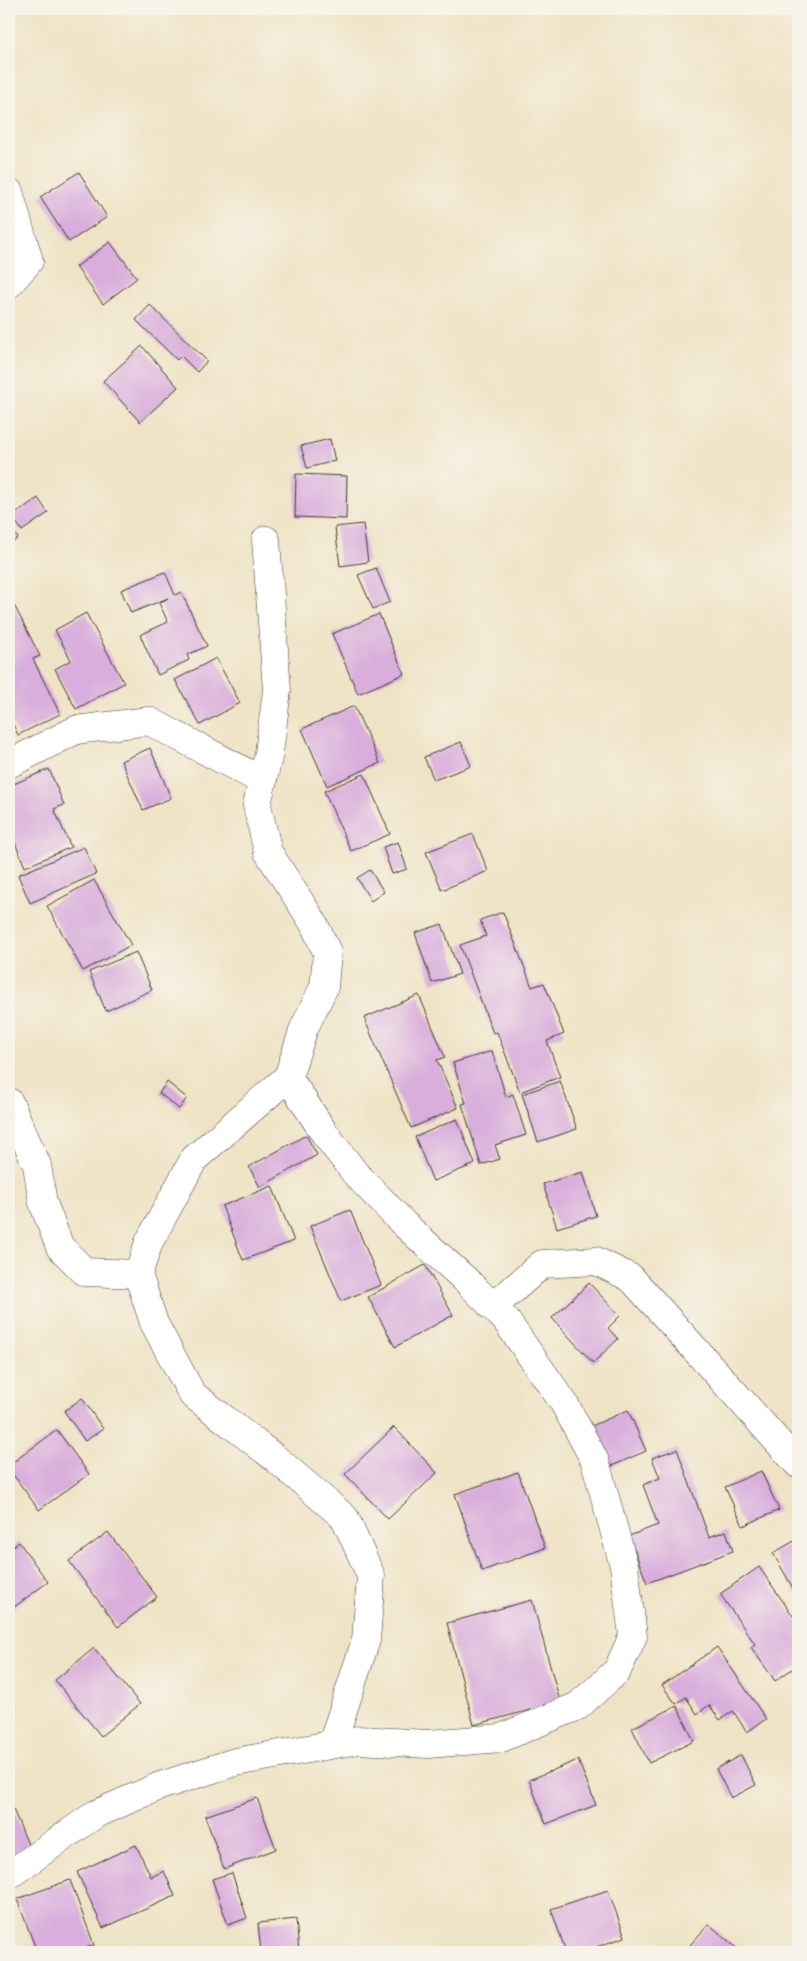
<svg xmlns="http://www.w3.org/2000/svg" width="807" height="1961" font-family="Alegreya,serif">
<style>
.building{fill:#d9addc}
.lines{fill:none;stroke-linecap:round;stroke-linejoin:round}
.minor-casing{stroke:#3c3a35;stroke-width:29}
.minor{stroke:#fff;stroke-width:28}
</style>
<rect width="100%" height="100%" fill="#f7f3e8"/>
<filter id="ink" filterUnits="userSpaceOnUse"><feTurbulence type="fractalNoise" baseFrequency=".02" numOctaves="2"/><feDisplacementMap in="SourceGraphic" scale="10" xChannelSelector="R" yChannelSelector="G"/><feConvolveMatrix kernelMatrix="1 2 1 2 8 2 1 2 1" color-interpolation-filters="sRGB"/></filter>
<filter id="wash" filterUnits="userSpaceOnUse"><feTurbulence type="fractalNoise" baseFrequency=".0096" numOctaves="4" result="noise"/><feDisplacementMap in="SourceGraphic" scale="20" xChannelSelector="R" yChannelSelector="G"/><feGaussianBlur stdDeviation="1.12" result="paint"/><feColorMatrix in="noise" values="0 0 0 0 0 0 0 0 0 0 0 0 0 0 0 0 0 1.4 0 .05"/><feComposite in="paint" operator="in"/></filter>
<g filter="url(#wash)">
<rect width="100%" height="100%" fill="#efe3c5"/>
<g id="blocks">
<!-- building -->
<g class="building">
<polygon points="79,172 107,217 69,242 40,197"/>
<polygon points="110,242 137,278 103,304 76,267"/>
<polygon points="150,305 207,361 197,372 181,356 177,360 136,320"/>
<polygon points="142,346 178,387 140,422 103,381"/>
<polygon points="330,439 335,461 307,468 301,446"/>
<polygon points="296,474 347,476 346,519 295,517"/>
<polygon points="38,498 48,513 22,531 12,516"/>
<polygon points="363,524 368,562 340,566 335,527"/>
<polygon points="9,527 18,538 9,545"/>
<polygon points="376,568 390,602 373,609 358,575"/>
<polygon points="165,572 175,595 181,592 207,646 187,655 189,660 158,675 140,635 168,622 159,603 168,598 131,613 121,590"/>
<polygon points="14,605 40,656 33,659 60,714 18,735 9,716 9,607"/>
<polygon points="86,613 124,683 76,709 55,669 71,660 55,630"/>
<polygon points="379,614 404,674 358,694 332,634"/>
<polygon points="216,658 240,703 200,725 175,680"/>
<polygon points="354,706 380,763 327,786 302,729"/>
<polygon points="461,742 471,766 434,780 424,757"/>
<polygon points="150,748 171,798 143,810 121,761"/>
<polygon points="49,769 64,805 54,809 71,847 25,867 9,828 9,786"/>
<polygon points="364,774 390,834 351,851 324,791"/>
<polygon points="473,834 488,871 442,890 426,852"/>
<polygon points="398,842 407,869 392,874 383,847"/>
<polygon points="84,847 96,874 30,903 18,875"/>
<polygon points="370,870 384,892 371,901 357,878"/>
<polygon points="94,880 131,945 83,971 47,906"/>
<polygon points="503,912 532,987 544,983 564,1034 547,1041 560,1077 520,1092 497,1032 493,1033 460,945 486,936 480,920"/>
<polygon points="442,924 460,974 432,983 415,933"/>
<polygon points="136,952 152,990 106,1011 89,972"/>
<polygon points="419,995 445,1057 437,1060 458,1108 411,1128 364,1018"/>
<polygon points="492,1051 506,1097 513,1094 526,1135 495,1145 500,1159 481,1165 462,1104 466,1103 453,1063"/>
<polygon points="560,1081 577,1129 538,1142 522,1094"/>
<polygon points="167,1082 187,1098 179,1109 159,1093"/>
<polygon points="457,1119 475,1164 433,1181 415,1137"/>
<polygon points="306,1135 317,1155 260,1187 249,1167"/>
<polygon points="583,1172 596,1216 557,1228 543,1184"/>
<polygon points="272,1186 294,1241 243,1260 222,1206"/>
<polygon points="350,1210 381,1285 341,1301 310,1226"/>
<polygon points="425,1265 453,1315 395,1347 368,1297"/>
<polygon points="589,1283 620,1316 608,1328 618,1339 593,1363 552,1318"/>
<polygon points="82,1398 103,1429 85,1441 64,1411"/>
<polygon points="628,1410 646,1451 605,1469 587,1428"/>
<polygon points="394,1427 437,1473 388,1519 345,1474"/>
<polygon points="57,1430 89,1474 39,1510 9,1469 9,1465"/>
<polygon points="677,1449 709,1537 726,1531 733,1551 647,1583 629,1536 658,1525 643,1485 660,1478 652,1458"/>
<polygon points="761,1471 779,1510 743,1526 725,1487"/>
<polygon points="518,1472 545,1548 482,1571 455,1494"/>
<polygon points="108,1532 157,1597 118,1627 69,1561"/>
<polygon points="798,1539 798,1597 773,1553"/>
<polygon points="19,1542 48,1582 10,1610 9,1550"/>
<polygon points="759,1567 798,1623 798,1665 775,1681 751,1647 755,1644 720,1594"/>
<polygon points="532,1600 560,1702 474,1725 447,1623"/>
<polygon points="717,1647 766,1719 747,1732 733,1711 720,1720 709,1705 697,1714 686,1697 676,1704 662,1685"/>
<polygon points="94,1648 140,1704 101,1736 55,1680"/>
<polygon points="677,1706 694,1741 649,1763 632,1728"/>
<polygon points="741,1755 756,1785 731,1798 716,1769"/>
<polygon points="578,1760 596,1805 546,1824 529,1780"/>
<polygon points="257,1798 276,1849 224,1869 205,1816"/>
<polygon points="12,1807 33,1856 9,1866 9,1809"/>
<polygon points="136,1845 151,1877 164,1871 175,1896 103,1928 77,1872"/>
<polygon points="232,1873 247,1918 228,1925 212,1879"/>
<polygon points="70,1880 94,1945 74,1952 37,1952 17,1899"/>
<polygon points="608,1890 625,1937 596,1947 597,1952 566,1952 551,1909"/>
<polygon points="296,1919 299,1952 261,1952 258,1923"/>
<polygon points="709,1924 741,1952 697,1952 690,1945"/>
</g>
</g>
</g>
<g filter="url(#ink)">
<use href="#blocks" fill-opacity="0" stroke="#3c3a35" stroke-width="1"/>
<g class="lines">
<defs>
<g id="minor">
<polyline points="9,192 29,261 9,284"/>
<polyline points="9,764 76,730 149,721 263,781"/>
<polyline points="288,1077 194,1159 149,1242 138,1274 154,1323 192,1394 275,1458 345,1518 371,1576 366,1640 332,1744"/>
<polyline points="9,1102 37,1165 43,1203 60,1247 85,1272 138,1274"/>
<polyline points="491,1306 509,1293 542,1264 596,1261 631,1278 798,1464"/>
<polyline points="9,1875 96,1814 160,1786 235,1762 358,1740 428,1744 501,1738 578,1706 617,1671 633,1636 624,1566 595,1461 564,1403 505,1319 469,1283 404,1224 355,1173 325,1134 288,1077 304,1028 324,987 327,952 313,922 268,852 257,805 269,753 277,690 266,540"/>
</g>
</defs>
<!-- minor casing -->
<use href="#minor" class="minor-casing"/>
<!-- minor -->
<use href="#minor" class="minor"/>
</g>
</g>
<!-- margin -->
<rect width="807" height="1961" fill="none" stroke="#f7f3e8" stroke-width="30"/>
</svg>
